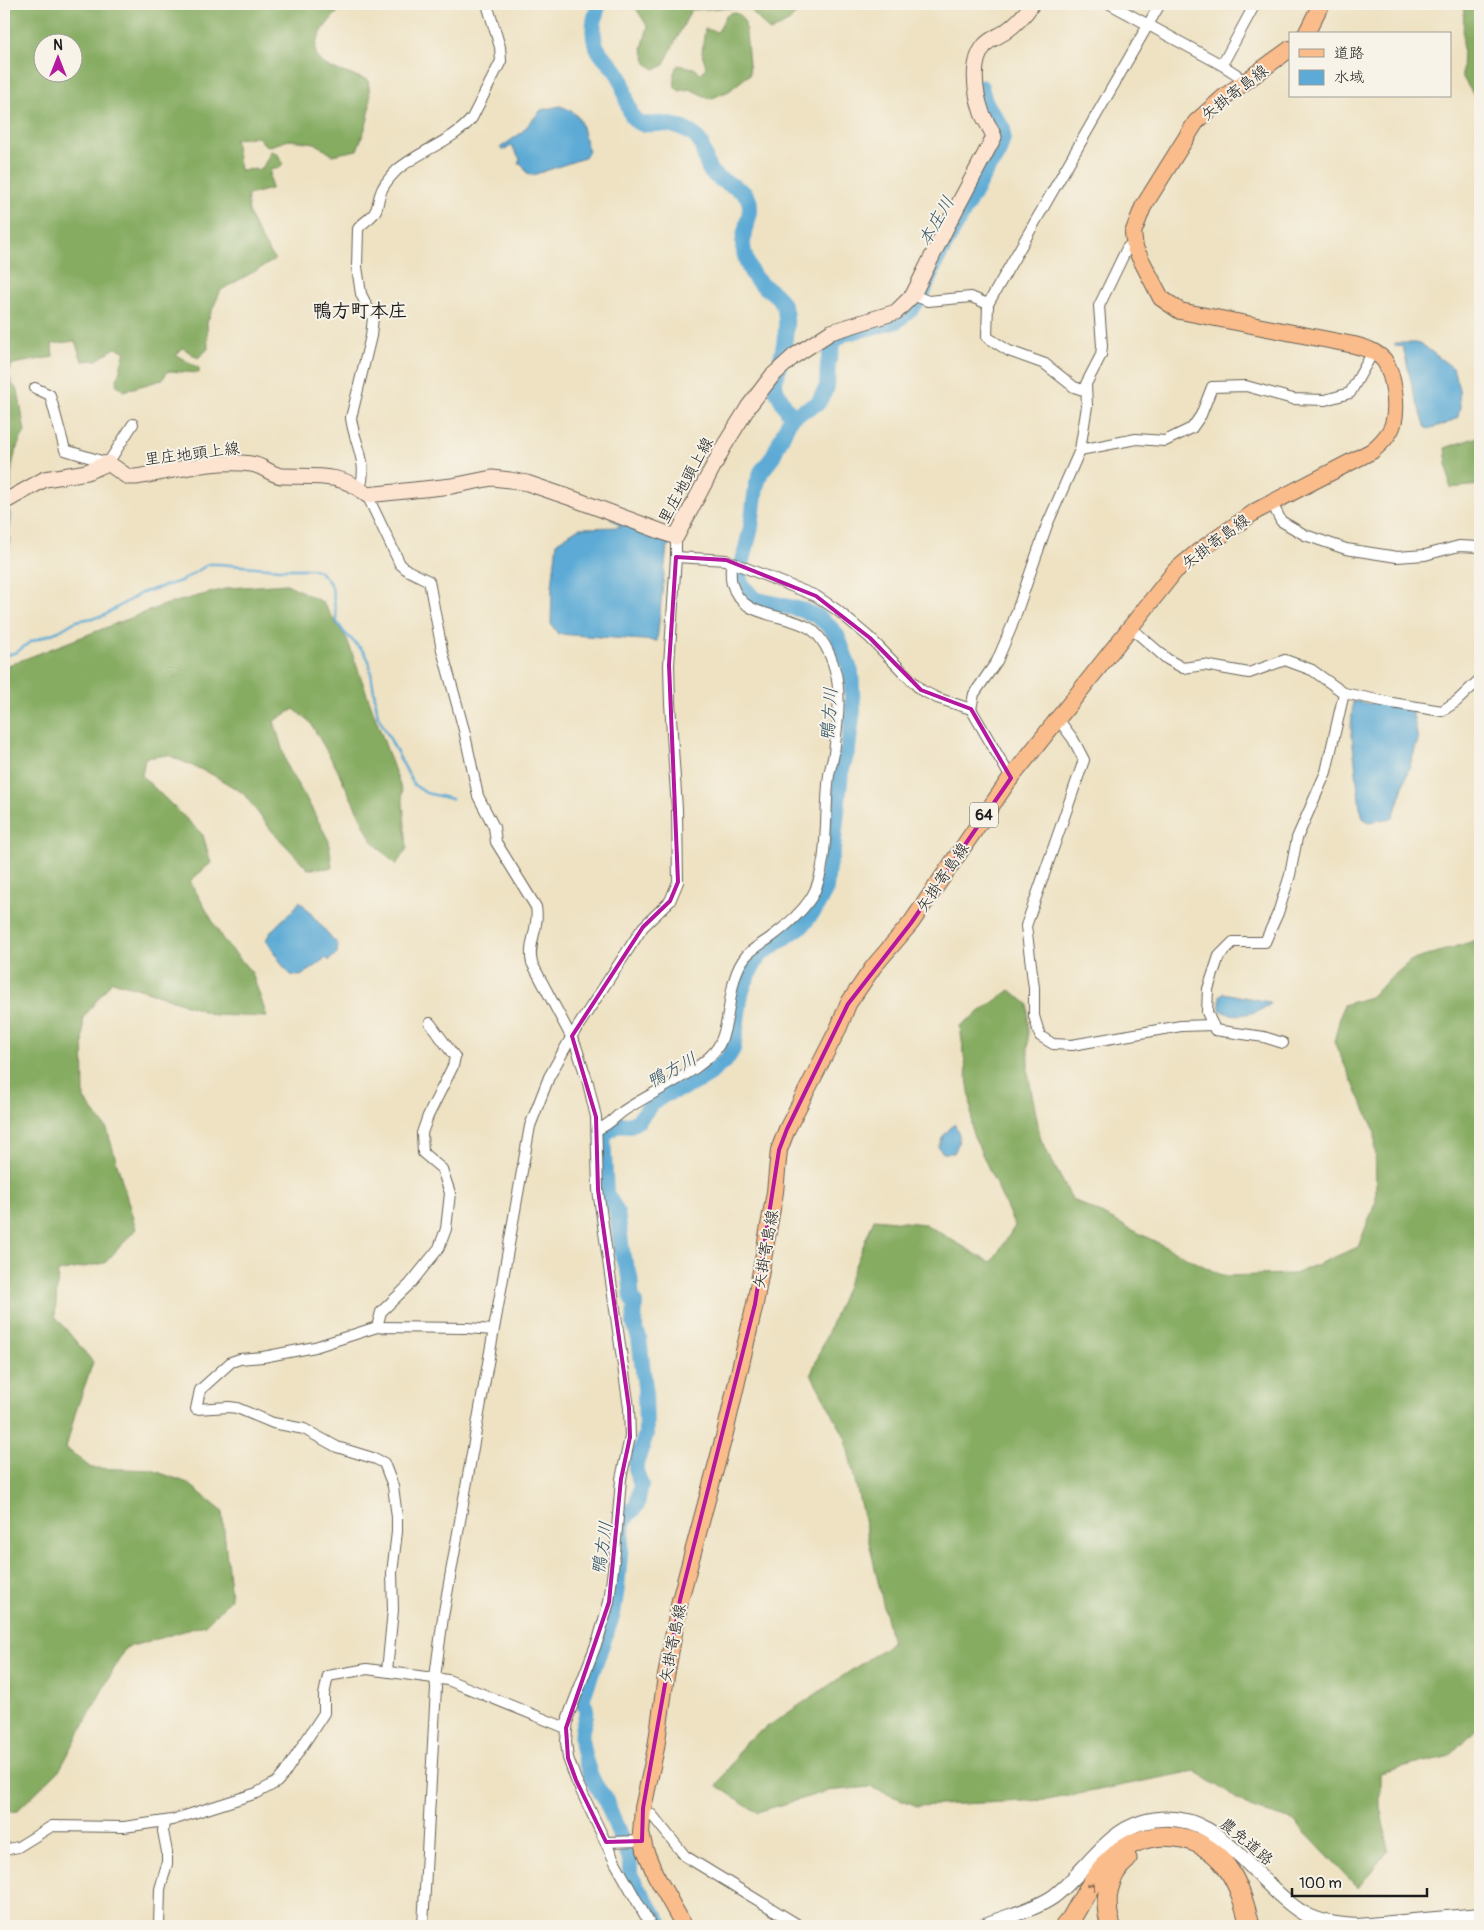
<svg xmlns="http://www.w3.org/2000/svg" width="1484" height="1930" font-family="Pangolin,'Klee One',sans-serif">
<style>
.forest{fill:#86ac62;stroke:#51643f;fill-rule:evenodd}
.water{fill:#5caad5;stroke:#3c6378}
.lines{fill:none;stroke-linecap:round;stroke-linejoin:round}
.stream{stroke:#5caad5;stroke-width:2.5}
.river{stroke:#5caad5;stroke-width:16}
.minor-casing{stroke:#666156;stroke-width:12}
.tertiary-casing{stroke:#666156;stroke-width:16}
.secondary-casing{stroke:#666156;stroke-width:17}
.primary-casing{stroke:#666156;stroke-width:18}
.motorway-casing{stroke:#666156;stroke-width:21}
.minor{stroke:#fff;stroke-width:10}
.tertiary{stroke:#fff;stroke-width:14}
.secondary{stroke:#fde4d1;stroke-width:15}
.primary{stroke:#fabc8b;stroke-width:16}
.motorway{stroke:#fabc8b;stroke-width:19}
.oneway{stroke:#8b6c54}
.marked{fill:none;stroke:#b5179e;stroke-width:4;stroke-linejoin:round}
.labels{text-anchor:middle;stroke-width:4;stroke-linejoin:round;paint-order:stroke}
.shield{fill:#f7f3e8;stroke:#5e5c59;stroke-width:1}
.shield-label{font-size:15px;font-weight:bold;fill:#1c1c1c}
.street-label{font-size:16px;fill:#1c1c1c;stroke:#f7f3e8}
.water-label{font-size:18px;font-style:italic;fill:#365566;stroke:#f7f3e8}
.quarter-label{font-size:19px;font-weight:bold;fill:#1c1c1c;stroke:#f7f3e8}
</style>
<rect width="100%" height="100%" fill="#f7f3e8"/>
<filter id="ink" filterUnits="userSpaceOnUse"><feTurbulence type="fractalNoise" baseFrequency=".02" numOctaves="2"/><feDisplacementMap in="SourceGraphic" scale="10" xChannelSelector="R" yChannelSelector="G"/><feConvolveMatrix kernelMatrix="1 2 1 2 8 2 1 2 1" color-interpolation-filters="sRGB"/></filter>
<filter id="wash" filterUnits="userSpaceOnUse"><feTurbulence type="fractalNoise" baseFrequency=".0096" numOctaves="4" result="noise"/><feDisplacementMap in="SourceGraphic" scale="20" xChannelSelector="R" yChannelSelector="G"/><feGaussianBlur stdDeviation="1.12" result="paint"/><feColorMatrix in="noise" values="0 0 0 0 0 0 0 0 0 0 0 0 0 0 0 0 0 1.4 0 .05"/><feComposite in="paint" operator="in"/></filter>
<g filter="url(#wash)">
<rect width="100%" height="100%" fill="#eee2c3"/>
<!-- forest -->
<g class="forest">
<path d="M4,4H345C334,16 303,45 321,62C326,68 359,77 368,80C373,112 368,121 357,150L332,155L315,143L289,140L270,146L265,145L258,137L235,139L240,170L262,169L271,151L277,153L283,163L280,168L270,170L271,189L248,195C245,218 263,241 275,260L221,290L207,322L208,349L198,358L183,348L176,355L199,368V373L168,371L162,380L123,391L116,384L125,351L115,348L97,360L82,361L75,341L52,344L53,357L13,364L8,371L12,384L18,390L25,432C14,448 10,470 11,489L4,493ZM42,42H72V72H42Z"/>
<polygon points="633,4 803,4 790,21 770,32 750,9 720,8 691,10 663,66 655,69 647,64 642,48 648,27"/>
<polygon points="1464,4 1480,4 1480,106 1462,76"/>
<polygon points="732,12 740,15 745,23 750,74 729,91 710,99 690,89 680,91 675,88 674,73 678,65 694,68 701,74 706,67 702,52 705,29 718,32 725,17"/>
<polygon points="1480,436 1480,485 1450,488 1445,448"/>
<polygon points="287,584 322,602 347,639 402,791 407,848 396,865 372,841 337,769 310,722 294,709 274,721 288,769 306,798 329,841 332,868 308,869 271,830 243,793 213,775 168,755 145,758 142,776 203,835 211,863 190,881 222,938 252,973 267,1017 214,1015 157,994 112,981 83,1018 84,1099 107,1129 136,1229 105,1263 58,1272 55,1316 93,1362 75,1414 66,1448 91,1468 152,1470 188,1483 222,1511 231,1599 205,1625 125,1648 60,1769 17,1811 4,1812 4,667 164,605 229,588"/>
<polygon points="1480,939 1480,1725 1450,1756 1380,1773 1380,1806 1388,1850 1358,1888 1293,1820 1249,1807 1195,1771 1048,1800 917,1806 870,1787 828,1791 757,1812 717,1786 746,1741 892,1643 845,1437 811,1374 874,1219 925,1224 991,1263 1015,1226 972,1132 971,1106 960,1026 1010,990 1028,1004 1028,1073 1041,1140 1072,1199 1223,1276 1294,1274 1358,1247 1376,1201 1375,1131 1334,1042 1343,1005 1370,997 1410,961"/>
</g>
<!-- water -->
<g class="water">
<path d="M560,106C587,115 579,128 589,151L584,158L533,175L527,173L521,163L518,164L520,159L512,146L503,150L500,148L521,133L541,110Z"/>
<polygon points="1395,343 1416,343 1424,346 1453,368 1459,389 1460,407 1458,417 1446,424 1427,429 1426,428 1414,394 1403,347 1395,346"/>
<polygon points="4,510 9,510 10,514 9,550 4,552"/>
<polygon points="609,517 668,542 670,545 667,546 657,641 558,634 551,624 552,587 557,542 579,528 621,527"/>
<polygon points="1353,701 1371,704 1372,701 1412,709 1418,740 1393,818 1369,822 1363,818 1360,807 1351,727"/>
<path d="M300,901L338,945L337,953L329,961L326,958L301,976L291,975L285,969L266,940C274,923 291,916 300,901Z"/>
<path d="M1224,993L1269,1002L1270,1004C1259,1014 1232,1019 1220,1010V995Z"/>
<path d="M954,1124C961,1133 960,1142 954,1153H943L938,1147L944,1135Z"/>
</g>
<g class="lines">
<!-- stream -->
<g class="stream">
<polyline points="4,656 17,652 30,642 59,631 76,621 103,616 141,593 181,581 209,564 218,564 279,569 312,569 319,571 326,578 332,587 337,622 344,632 365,653 369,661 378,716 414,785 426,793 452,799"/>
<polyline points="476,807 483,815"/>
<polyline points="541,923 541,912"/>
<polyline points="565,1015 572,1028"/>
</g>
<!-- river -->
<g class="river">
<path d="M599,4C593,20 590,40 601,54C609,64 618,70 622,82C625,92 628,114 636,121C643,127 656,123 665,124C672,125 681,127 687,131C708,141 701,158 711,172C719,182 737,185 746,195C757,208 742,230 743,246C744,256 749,270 755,278C764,289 779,293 784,307C791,328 780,361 775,382L776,390L791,417"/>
<polyline points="791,417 818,403 827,387 828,364 833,342 843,334 897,321 911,309 922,295 936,261 986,171 998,154 1003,138 1003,129 985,102 981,87"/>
<path d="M662,1926L630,1875V1860L604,1796C591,1785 579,1747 582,1730C585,1717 590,1713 582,1700L613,1614L617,1588L623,1521L637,1505L641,1485L636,1471V1464L646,1434L645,1387L639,1338L634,1324L635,1303L632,1300L630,1276L623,1258L617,1212L606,1193L603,1135L618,1124L630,1125L639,1120L652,1103L664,1095L686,1087L703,1079L727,1059L733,1049L741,993L748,975L759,956L803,925L816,908L826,889L828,867L833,850L841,772L848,749L853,710L851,672L837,635L829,626L817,616L802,610L754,599L743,586L739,578L751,527L756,487L761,472L772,458L791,417"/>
</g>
</g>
</g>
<g filter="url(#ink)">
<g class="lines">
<defs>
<g id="minor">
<polyline points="1110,4 1222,65 1236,74 1243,83"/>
<polyline points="1222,65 1255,4"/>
<polyline points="913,295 928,301 971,297 988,304"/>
<polyline points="35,388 50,395 65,450 108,463 133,424"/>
<polyline points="1086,391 1074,387 1045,364 1009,351 987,337 988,304 1160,4"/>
<polyline points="1080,450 1136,439 1165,441 1192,428 1201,415 1212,387 1246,386 1293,399 1325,400 1350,393 1373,352"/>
<path d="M360,488C369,463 354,443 351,418L371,336L373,318L361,294L357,267L358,229C362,222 372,219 376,210C378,206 378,200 380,195C382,186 390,177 397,170C419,151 455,140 472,118L501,61L500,47L487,4"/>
<path d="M367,495L400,564L407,570L429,581L442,650L464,730L478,796L494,827L496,842L536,907C540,926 527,945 532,963L576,1046L588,1083L596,1117L598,1190L629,1408L630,1437L621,1479L615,1553L609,1602L599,1637L568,1717L566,1742L568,1758L576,1780L615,1862L651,1926"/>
<polyline points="1272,503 1281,521 1305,535 1346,549 1397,557 1425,555 1459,546 1480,547"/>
<polyline points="676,557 726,560 816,596 837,610 870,638 921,690 937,698 971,709 1011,778"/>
<polyline points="1130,627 1167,659 1183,668 1204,665 1249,673 1285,660 1312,670 1344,693 1392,703 1442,711 1457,701 1480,679"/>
<polyline points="971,709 974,694 997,661 1011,628 1047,525 1080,450 1087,406 1086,384 1101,355 1102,346 1099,306 1127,248 1133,242"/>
<polyline points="1058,719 1073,739 1084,760 1026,926 1034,988 1034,1016 1040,1036 1053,1044 1072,1045 1181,1026 1213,1025"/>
<polyline points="1283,1043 1264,1037 1215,1030 1207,1012 1208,989 1219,956 1233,942 1265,942 1278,913 1290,875 1297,838 1326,772 1344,693"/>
<path d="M598,1129C608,1126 614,1118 622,1112C647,1094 708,1069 720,1043C733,1016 726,981 746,956C752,949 763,943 770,938C785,927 801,913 811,898C830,868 824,811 829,775C830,768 833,761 834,753C837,727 842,696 835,670C831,656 823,638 811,629C786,612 742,620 732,584C730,578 731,569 731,562"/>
<polyline points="377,1327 381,1312 410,1284 439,1248 446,1229 450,1193 442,1169 423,1153 422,1133 428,1116 453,1066 455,1057 430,1023"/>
<polyline points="387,1671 393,1610 392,1573 397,1532 397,1517 393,1486 384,1463 376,1459 337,1447 304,1429 273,1423 237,1408 229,1407 196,1409 200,1390 231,1362 240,1359 263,1357 315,1347 377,1327 467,1328 493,1330"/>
<polyline points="643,1808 652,1815 685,1856 800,1926"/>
<polyline points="606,1842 642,1841"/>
<polyline points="4,1850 18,1847 52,1826 124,1827 172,1820 257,1793 277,1782 284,1774 324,1713 324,1695 328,1676 367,1669 448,1680 566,1728"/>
<polyline points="159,1926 160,1889 167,1864 167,1852 163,1831 164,1823"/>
<polyline points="423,1926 436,1688 435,1677 443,1617 530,1126 549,1077 573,1034 643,927 670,901 678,882 677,809 670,703 669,665 676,557 676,537"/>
</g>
<path id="tertiary" d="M983,1926C1006,1916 1032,1911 1053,1897C1084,1874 1104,1833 1143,1822C1218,1801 1251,1881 1303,1913C1320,1923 1339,1925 1358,1926L1480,1915"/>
<path id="secondary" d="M4,502L45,479L87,472L108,463L128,477H136C173,471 213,459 251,464C263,465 272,476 283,476C314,477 342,472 367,495L452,486L492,478L510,480L527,483L574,499L676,537L724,446L749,406L772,376L794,356L831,332L896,312L913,295L947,226L994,137C991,128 985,121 982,113C975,93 970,62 985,45C990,39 999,36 1005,32C1016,24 1025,15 1032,4"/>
<g id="primary">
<polyline points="1306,34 1321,4"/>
<path d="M684,1926L655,1874L645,1850L641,1833L643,1808L656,1748L666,1676L680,1600L725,1433L755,1304L775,1192L779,1150L787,1129L839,1027L848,1004L874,966L911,923L1007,783L1175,571L1199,551L1256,511L1372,451C1380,444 1390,435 1393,424C1398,408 1394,374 1384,360C1376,351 1365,348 1354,345L1180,311L1161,298L1135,248L1133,233L1143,207L1196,122L1224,97L1290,49"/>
</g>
<g id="motorway">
<path d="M1065,1926L1071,1919C1084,1897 1097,1870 1117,1854C1150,1826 1200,1832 1226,1866C1239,1884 1245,1905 1250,1926"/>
<path d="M1111,1926C1103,1902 1107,1875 1127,1859"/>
</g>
</defs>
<!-- minor casing -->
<use href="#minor" class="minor-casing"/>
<!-- tertiary casing -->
<use href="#tertiary" class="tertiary-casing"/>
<!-- secondary casing -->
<use href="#secondary" class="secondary-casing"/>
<!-- primary casing -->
<use href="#primary" class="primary-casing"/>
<!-- motorway casing -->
<use href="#motorway" class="motorway-casing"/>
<!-- minor -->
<use href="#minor" class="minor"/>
<!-- tertiary -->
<use href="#tertiary" class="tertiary"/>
<!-- secondary -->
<use href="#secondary" class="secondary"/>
<!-- primary -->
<use href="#primary" class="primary"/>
<!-- motorway -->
<use href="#motorway" class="motorway"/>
</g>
<!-- one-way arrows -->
<defs><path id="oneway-chevron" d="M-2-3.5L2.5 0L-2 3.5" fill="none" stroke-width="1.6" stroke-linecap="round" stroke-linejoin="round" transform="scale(1.25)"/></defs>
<use class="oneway" href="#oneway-chevron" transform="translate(1092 1886) rotate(-56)"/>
</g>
<!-- marked area -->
<path class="marked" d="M676,557L726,560L816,596L870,638L921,690L971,709L1011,778L911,923L848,1004L787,1129L779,1150L755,1304L680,1600L643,1808L642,1841L606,1842L576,1780L568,1758L566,1728L609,1602L621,1479L630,1437L629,1408L598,1190L596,1117L572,1036L643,927L670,901L678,882L669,665Z"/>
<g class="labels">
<!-- shield labels -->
<rect class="shield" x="970" y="802.5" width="28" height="25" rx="4"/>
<g class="shield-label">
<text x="984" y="820">64</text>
</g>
<!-- street labels -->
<g class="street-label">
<text transform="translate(1234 92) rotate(-38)" y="6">矢掛寄島線</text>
<text transform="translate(192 453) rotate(-7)" y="6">里庄地頭上線</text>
<text transform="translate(685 480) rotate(-61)" y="6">里庄地頭上線</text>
<text transform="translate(1215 541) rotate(-37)" y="6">矢掛寄島線</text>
<text transform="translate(942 877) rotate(-56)" y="6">矢掛寄島線</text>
<text transform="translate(765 1249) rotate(-80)" y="6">矢掛寄島線</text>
<text transform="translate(672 1643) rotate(-79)" y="6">矢掛寄島線</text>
<text transform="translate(1247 1841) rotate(40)" y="6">農免道路</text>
</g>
<!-- water labels -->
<g class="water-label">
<text transform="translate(936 221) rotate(-60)" y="6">本庄川</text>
<text transform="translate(829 714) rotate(-86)" y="6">鴨方川</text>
<text transform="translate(672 1070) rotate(-29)" y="6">鴨方川</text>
<text transform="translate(602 1548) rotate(-81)" y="6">鴨方川</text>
</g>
<!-- quarter labels -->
<g class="quarter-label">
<text x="360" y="317">鴨方町本庄</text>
</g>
</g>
<!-- margin -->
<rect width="1484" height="1930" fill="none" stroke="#f7f3e8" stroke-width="20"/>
<!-- legend -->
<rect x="1289" y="32" width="162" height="65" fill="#f7f3e8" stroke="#9f9d96"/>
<rect x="1299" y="49" width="25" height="8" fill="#fabc8b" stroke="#9f9d96"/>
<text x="1334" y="58" font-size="15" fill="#1c1c1c">道路</text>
<rect x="1299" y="70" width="25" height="15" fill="#5caad5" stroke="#9f9d96"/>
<text x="1334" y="82" font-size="15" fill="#1c1c1c">水域</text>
<!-- north arrow -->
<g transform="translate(58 58)"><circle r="24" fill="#f7f3e8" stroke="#9f9d96"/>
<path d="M0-4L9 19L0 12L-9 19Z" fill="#b5179e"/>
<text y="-8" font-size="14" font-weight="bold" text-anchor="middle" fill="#1c1c1c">N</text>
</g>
<!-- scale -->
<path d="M1292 1888v8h135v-8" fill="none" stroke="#1c1c1c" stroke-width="2.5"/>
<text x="1299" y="1888" font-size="15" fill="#1c1c1c" stroke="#f7f3e8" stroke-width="4" paint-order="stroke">100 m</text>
</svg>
